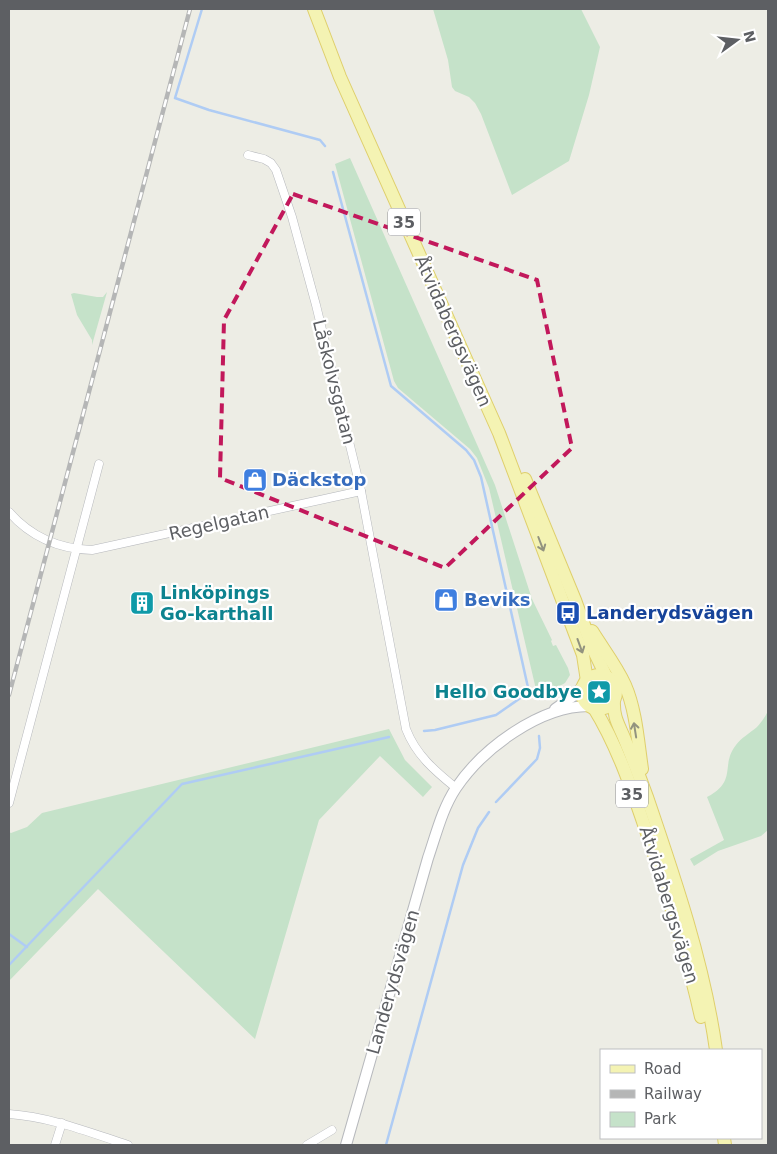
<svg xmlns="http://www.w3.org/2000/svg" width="777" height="1154" font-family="'DejaVu Sans',sans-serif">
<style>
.green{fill:#c5e2c9}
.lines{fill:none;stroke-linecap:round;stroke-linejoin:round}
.stream{stroke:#afccf4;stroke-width:2.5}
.minor-casing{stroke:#b7b9bd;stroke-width:9}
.tertiary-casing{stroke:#b7b9bd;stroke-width:12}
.primary-casing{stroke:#dfcf6c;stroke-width:14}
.minor{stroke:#fff;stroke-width:8}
.tertiary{stroke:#fff;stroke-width:10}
.primary{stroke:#f4f3b3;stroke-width:12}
.rail-casing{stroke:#b5b6b6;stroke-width:4.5}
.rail{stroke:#fff;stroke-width:2.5;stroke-dasharray:8;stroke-linecap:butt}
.oneway{stroke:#92937f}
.marked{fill:none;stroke:#c2185b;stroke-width:4;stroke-dasharray:10 6;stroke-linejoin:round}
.labels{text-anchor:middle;stroke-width:4.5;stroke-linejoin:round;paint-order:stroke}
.shield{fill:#fff;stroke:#8e8f92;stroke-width:1}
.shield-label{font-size:16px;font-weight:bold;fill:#5d5f63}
.street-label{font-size:18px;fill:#5d5f63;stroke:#fff}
.shop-label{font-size:18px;font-weight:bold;fill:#366cbe;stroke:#fff;text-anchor:start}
.culture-label{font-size:18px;font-weight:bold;fill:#0d838f;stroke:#fff;text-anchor:start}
.transit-label{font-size:18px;font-weight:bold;fill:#164399;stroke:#fff;text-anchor:start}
</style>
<rect width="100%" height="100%" fill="#edede5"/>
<!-- green -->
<g class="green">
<polygon points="433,9 581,9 600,47 589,95 569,161 512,195 481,114 475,103 469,97 455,91 452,87 448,60"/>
<polygon points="350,158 495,485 532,599 552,640 551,641 553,646 556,645 568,668 570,675 565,683 538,698 489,488 477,458 470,449 398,388 394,381 335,164"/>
<polygon points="107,292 92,345 92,340 77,315 71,294 74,293 97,297 103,297"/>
<path d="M768,711V830L761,836L718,851L694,866L690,859L724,840L707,797C738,781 720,765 736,745C741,738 750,733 757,727C761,723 765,717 768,711Z"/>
<polygon points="389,729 405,760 432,787 423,797 380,756 319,820 255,1039 98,889 9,981 9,832 11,833 27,827 42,813"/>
</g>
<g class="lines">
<!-- stream -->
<g class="stream">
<polyline points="202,9 175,98 209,110 320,140 325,146"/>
<polyline points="333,172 391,386 466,450 474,460 481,477 529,692 496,715 435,730 424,731"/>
<polyline points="496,802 537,759 540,748 539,736"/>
<polyline points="9,934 27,947"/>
<polyline points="9,965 182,784 389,737"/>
<polyline points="386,1145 463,865 478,828 489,812"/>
</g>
<defs>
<g id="minor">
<path d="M248,155L264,159L271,163L276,170L292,217L316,305L361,491L406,729C416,755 435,771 456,788"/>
<path d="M9,512C30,536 59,549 92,550L361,491"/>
<polyline points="9,803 99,464"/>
<path d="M9,1114C51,1117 88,1132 128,1145"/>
<polyline points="55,1145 62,1123"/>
<polyline points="307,1145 332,1130"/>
</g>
<g id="tertiary">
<polyline points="555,709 572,697 583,686"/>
<path d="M346,1145L428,858C436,835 442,809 456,788C483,748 540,706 589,706"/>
</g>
<g id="primary">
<polyline points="314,9 340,77 499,433 583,655 587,681"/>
<polyline points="525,479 575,600 592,647 607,678"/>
<path d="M592,631C603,649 616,665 625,685C636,710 638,742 642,769"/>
<circle cx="599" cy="692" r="17"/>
<path d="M614,700C613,718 619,725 625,740C633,759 640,778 647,797C675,879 704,964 716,1050"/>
<path d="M594,708C620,750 635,799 651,845C670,902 688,958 701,1017"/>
<polyline points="724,1138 725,1145"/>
</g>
</defs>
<!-- minor casing -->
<use href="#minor" class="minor-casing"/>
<!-- tertiary casing -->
<use href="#tertiary" class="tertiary-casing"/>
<!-- primary casing -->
<use href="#primary" class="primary-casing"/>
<!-- minor -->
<use href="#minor" class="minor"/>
<!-- tertiary -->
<use href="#tertiary" class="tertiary"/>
<!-- primary -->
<use href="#primary" class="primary"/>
<defs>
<polyline id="rail" points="9,695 190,9"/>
</defs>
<!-- rail casing -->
<use href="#rail" class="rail-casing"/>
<!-- rail -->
<use href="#rail" class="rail"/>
</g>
<!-- one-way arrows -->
<defs><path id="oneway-shaft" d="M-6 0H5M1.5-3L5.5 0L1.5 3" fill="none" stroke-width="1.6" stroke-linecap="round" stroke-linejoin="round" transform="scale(1.25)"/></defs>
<g class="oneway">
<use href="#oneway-shaft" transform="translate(541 544) rotate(69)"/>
<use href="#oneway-shaft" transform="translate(580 646) rotate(70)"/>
<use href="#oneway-shaft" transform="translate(635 730) rotate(-99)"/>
</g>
<!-- marked area -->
<path class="marked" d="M293,194L537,280L572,448L445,568L220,478L224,320Z"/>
<!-- icons -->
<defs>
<symbol id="shop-square" viewBox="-11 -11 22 22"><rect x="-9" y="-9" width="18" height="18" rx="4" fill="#3f7fe0" stroke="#fff"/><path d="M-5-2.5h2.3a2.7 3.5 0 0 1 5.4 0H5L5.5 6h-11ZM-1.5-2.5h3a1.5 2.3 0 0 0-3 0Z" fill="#fff"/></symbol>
<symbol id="building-square" viewBox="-11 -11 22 22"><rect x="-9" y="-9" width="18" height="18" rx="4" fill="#0f9aa8" stroke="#fff"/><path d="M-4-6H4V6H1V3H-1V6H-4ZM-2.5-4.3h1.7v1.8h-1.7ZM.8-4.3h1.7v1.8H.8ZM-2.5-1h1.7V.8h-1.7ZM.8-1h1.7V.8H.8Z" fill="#fff"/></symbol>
<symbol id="bus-square" viewBox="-11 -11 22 22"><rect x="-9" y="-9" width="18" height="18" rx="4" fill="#1a4fb4" stroke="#fff"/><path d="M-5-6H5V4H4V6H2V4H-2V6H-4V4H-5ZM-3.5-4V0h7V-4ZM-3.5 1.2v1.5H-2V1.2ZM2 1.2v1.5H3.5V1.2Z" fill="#fff"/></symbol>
<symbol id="sight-square" viewBox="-11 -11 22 22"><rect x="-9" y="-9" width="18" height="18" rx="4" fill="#0f9aa8" stroke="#fff"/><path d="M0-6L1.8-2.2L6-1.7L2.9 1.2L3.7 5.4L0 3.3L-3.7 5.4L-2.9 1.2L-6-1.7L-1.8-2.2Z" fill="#fff"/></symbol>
</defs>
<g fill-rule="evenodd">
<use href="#shop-square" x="241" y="466" width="28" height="28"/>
<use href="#shop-square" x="432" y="586" width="28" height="28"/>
<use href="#building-square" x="128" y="589" width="28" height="28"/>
<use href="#bus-square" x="554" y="599" width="28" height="28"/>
<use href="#sight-square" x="585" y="678" width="28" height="28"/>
</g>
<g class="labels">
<!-- shield labels -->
<g class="shield">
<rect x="388" y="208.5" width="32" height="27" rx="4"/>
<rect x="616" y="780.5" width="32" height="27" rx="4"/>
</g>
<g class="shield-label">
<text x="404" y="228">35</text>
<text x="632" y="800">35</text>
</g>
<!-- street labels -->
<g class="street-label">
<text transform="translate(453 331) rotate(66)" y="6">Åtvidabergsvägen</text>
<text transform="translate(334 382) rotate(76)" y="6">Låskolvsgatan</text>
<text transform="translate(219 523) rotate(-13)" y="6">Regelgatan</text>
<text transform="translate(669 905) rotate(73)" y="6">Åtvidabergsvägen</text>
<text transform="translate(393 982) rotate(-74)" y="6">Landerydsvägen</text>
</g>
<!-- shop labels -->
<g class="shop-label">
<text x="272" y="486">Däckstop</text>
<text x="464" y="606">Beviks</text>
</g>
<!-- culture labels -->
<g class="culture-label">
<text x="160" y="599">Linköpings<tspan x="160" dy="21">Go-karthall</tspan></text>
<text x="582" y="698" text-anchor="end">Hello Goodbye</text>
</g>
<!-- transit labels -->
<g class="transit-label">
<text x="586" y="619">Landerydsvägen</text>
</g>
</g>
<!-- border -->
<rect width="777" height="1154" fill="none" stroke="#5d5f63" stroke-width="20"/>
<!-- legend -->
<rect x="600" y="1049" width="162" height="90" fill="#ffffff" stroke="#bebfc1"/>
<rect x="610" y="1065" width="25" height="8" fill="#f4f3b3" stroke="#bebfc1"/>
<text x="644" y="1074" font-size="15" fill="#5d5f63">Road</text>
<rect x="610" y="1090" width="25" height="8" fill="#b5b6b6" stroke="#bebfc1"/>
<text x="644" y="1099" font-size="15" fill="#5d5f63">Railway</text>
<rect x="610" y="1112" width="25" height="15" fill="#c5e2c9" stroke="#bebfc1"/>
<text x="644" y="1124" font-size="15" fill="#5d5f63">Park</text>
<!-- north arrow -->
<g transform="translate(737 40) rotate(75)" stroke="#ffffff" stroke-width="4" paint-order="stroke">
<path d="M0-4L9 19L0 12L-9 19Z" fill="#5d5f63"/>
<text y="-8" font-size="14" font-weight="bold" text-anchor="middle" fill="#5d5f63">N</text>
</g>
</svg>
